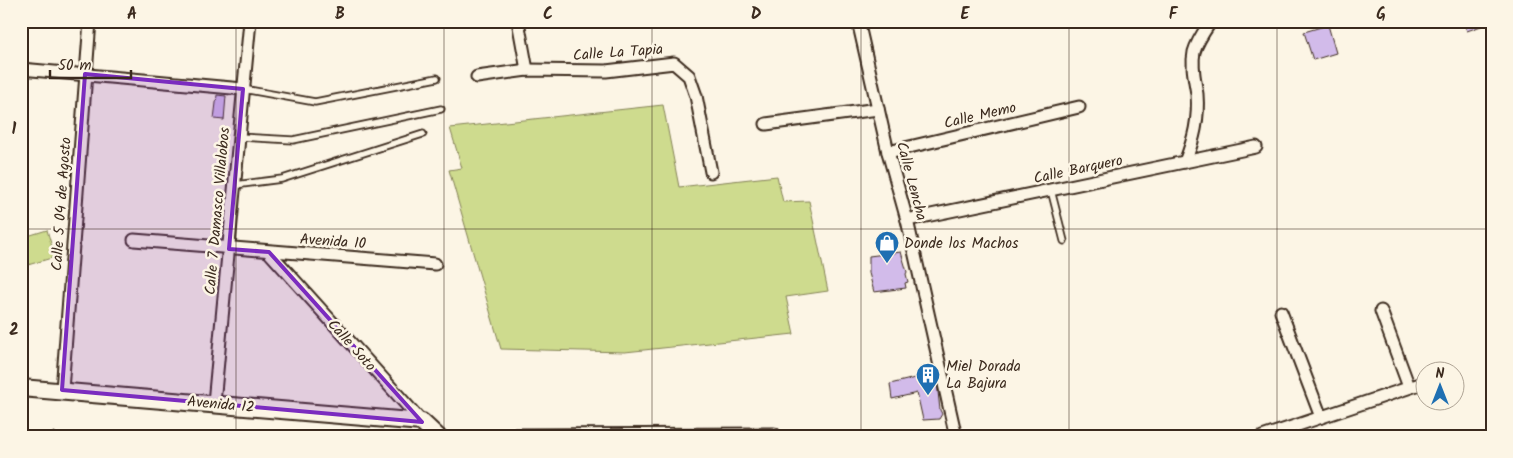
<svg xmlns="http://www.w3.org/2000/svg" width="1513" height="458" font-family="Kalam,sans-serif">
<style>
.green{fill:#cedb8e;stroke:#848256}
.building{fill:#d2bbea;stroke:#3b2a1e}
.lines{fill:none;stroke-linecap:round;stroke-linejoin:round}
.lane-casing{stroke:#3b2a1e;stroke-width:9}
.street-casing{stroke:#3b2a1e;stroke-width:15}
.secondary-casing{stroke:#3b2a1e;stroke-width:20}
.lane{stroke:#fcf5e5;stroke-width:5.5}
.street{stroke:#fcf5e5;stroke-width:11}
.secondary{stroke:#fcf5e5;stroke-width:16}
.marked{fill:#7b2cbf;fill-opacity:0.2;stroke:#7b2cbf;stroke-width:4;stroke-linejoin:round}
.grid{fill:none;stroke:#3b2a1e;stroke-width:1;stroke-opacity:0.55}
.labels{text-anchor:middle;stroke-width:5;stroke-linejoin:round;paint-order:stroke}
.street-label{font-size:15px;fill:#3b2a1e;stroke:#fcf5e5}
.poi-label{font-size:15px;fill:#3b2a1e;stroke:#fcf5e5;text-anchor:start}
.neatline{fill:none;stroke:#3b2a1e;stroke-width:2}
.grid-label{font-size:16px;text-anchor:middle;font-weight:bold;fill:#3b2a1e}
</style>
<rect width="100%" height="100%" fill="#fcf5e5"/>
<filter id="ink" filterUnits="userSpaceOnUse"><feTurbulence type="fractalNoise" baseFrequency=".02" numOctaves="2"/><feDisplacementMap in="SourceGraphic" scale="10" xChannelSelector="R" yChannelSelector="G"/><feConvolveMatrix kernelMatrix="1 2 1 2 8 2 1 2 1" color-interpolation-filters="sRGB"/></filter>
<g filter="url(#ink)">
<!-- green -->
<g class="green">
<polygon points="663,105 679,187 777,176 783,202 809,201 828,291 786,297 794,334 625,352 501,349 449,170 462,168 450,128"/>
<polygon points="47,230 55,257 21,267 21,238"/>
</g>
<!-- building -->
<g class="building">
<polygon points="1458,21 1482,21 1484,25 1467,31 1464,24 1459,25"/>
<polygon points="1328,25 1336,53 1313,60 1304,32"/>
<polygon points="217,95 226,96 224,120 214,119"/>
<polygon points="901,252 907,272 906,274 908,282 905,283 906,288 874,292 869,273 869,256"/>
<polygon points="936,373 940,410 942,414 939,419 923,420 917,393 892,399 890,384"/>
<polygon points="55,432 56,437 43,437"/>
</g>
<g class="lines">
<defs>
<g id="lane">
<polyline points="1254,21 1255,23"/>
<polyline points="243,89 315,102 437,78"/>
<polyline points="239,137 293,140 441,109"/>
<polyline points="235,185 282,179 423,134"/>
<polyline points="1051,190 1064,241"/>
<polyline points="1491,293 1492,305"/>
</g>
<g id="street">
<polyline points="518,21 527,70"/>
<polyline points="858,21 888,152 907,220 956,437"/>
<polyline points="21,69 243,89"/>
<polyline points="477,77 527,70 606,71 674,63 689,76 696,96 711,172"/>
<polyline points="766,124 878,109"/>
<polyline points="888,152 1079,107"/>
<path d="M1185,162C1194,139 1199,119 1197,94C1195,80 1191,66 1194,52C1197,41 1205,30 1211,21"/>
<polyline points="907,220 1256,147"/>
<polyline points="134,240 435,264"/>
<polyline points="269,252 422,422"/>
<polyline points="1381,311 1409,387"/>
<polyline points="1281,312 1321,417"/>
<polyline points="62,390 90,21"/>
<polyline points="214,403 250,21"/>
<polyline points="503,437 509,435 774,434 777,437"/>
<polyline points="1262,437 1426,382"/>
</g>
<polyline id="secondary" points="21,388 422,422 438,437"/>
</defs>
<!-- lane casing -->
<use href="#lane" class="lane-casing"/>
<!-- street casing -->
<use href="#street" class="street-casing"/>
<!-- secondary casing -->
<use href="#secondary" class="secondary-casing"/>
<!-- lane -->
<use href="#lane" class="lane"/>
<!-- street -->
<use href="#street" class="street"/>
<!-- secondary -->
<use href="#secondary" class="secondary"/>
</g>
</g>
<!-- marked area -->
<path class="marked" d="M85,74L243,89L229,249L269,252L422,422L62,390Z"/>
<!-- grid -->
<path class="grid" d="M236,21V437M444,21V437M652,21V437M861,21V437M1069,21V437M1277,21V437M21,229H1492"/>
<!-- icons -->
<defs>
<symbol id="shop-pin" viewBox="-11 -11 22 30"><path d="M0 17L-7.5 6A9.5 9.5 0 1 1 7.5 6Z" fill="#1f6fb2" stroke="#fcf5e5"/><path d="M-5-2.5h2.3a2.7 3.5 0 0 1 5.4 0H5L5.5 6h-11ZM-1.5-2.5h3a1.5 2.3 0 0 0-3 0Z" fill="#fff"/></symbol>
<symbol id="building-pin" viewBox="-11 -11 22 30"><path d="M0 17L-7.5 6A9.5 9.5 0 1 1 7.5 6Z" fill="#1f6fb2" stroke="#fcf5e5"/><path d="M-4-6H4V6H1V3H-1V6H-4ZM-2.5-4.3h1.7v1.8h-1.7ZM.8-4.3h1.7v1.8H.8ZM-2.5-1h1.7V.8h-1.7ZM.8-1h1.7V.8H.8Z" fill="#fff"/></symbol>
</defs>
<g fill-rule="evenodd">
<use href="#shop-pin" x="873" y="229" width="28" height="38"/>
<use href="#building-pin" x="914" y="361" width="28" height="38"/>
</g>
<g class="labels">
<!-- street labels -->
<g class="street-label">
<text transform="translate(618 52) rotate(-4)" y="5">Calle La Tapia</text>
<text transform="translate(980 115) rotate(-13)" y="5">Calle Memo</text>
<text transform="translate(1078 169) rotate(-12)" y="5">Calle Barquero</text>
<text transform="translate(912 181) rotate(75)" y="5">Calle Lencha</text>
<text transform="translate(61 204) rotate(-86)" y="5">Calle 5 04 de Agosto</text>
<text transform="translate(217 211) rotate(-85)" y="5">Calle 7 Damasco Villalobos</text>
<text transform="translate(333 241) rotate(4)" y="5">Avenida 10</text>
<text transform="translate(352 345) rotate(48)" y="5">Calle Soto</text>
<text transform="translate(221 404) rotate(5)" y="5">Avenida 12</text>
</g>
<!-- poi labels -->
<g class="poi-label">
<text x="904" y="248">Donde los Machos</text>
<text x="946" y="371">Miel Dorada<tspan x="946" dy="17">La Bajura</tspan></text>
</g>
</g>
<!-- margin -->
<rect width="1513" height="458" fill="none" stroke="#fcf5e5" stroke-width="55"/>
<!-- north arrow -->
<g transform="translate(1440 386)"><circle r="24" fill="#fcf5e5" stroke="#afa495"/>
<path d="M0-4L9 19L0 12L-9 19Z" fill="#1f6fb2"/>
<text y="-8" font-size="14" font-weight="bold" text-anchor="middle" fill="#3b2a1e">N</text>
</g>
<!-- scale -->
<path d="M50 70v8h81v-8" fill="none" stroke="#3b2a1e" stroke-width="2.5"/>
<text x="58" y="70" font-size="15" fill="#3b2a1e" stroke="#fcf5e5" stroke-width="4" paint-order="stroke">50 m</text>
<rect x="28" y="28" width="1458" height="402" class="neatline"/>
<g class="grid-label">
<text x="132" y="19">A</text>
<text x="340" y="19">B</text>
<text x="548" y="19">C</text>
<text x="756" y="19">D</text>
<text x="965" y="19">E</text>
<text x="1173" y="19">F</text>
<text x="1381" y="19">G</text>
<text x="14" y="134">1</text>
<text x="14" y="335">2</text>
</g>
</svg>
